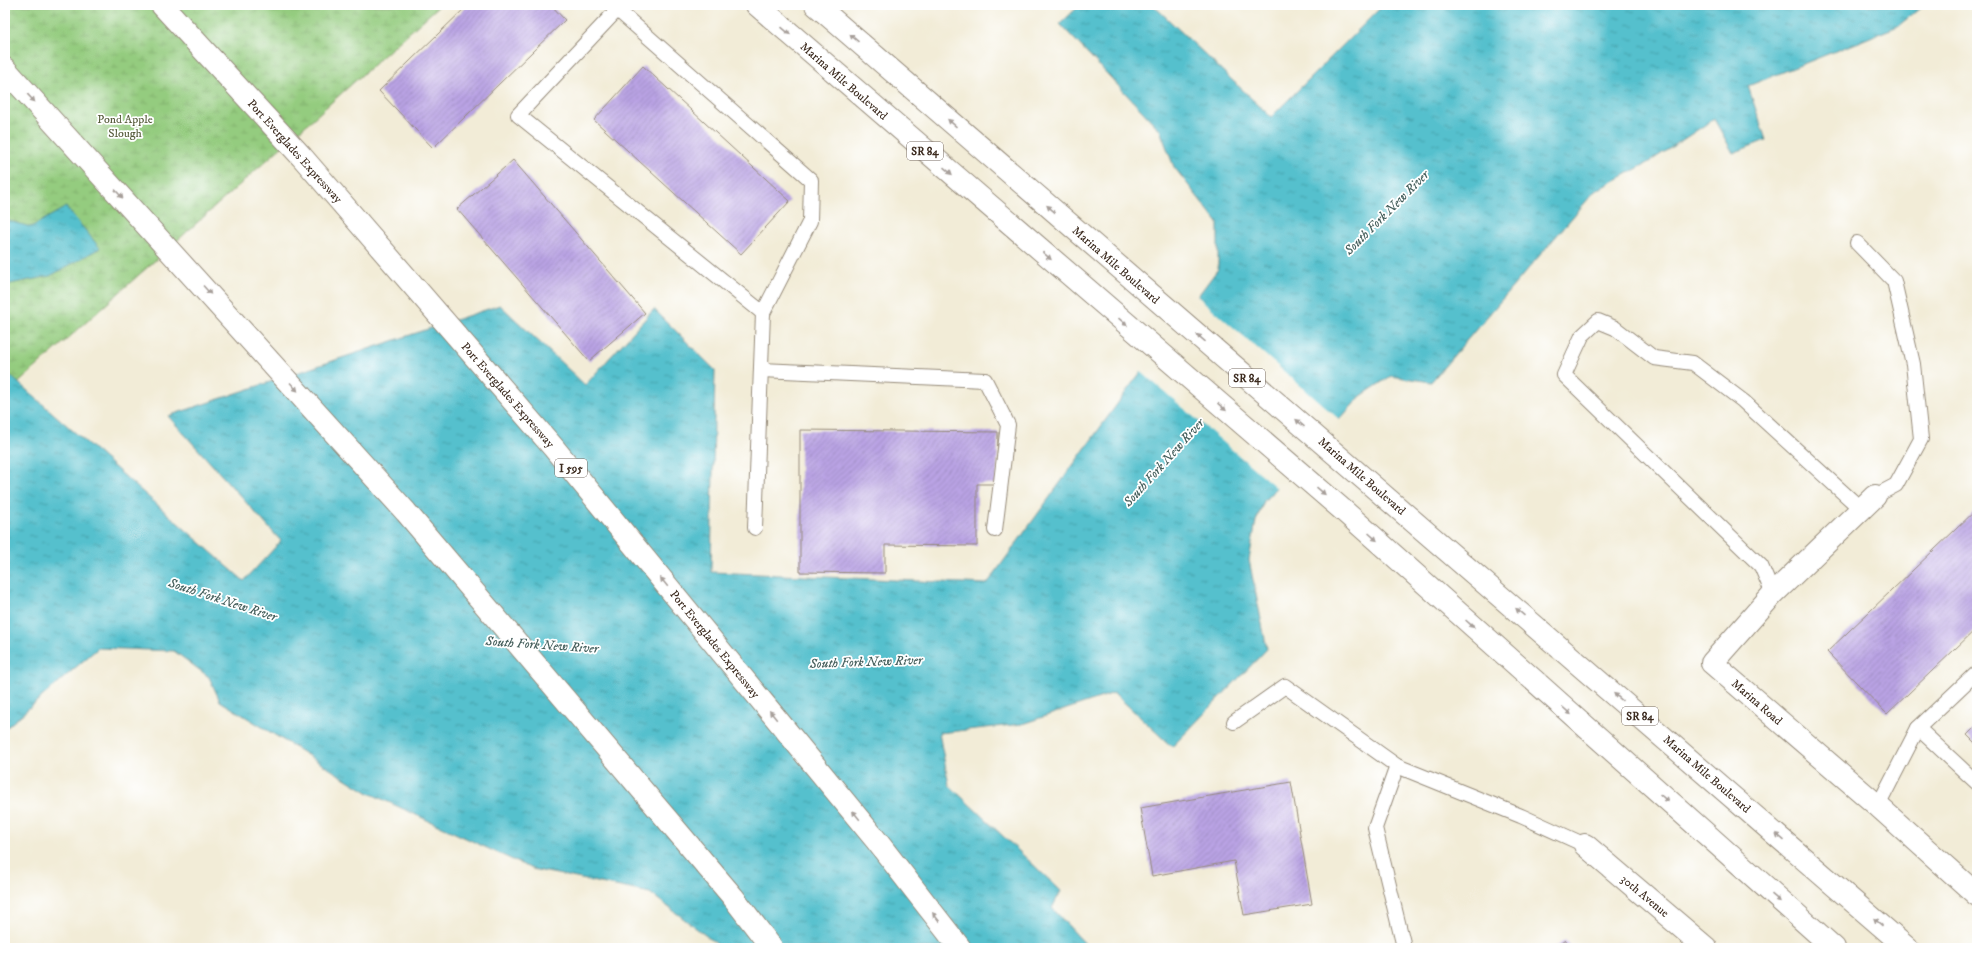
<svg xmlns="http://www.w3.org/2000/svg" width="1982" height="953" font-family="'IM FELL DW Pica',serif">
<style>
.wetland{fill:url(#wetland-marsh);stroke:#687b4e}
.water{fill:url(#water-ripples);stroke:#487576}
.pier{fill:#f2ecd7}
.building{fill:url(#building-hatch)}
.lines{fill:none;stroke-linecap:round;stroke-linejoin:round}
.service-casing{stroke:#968b7a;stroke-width:16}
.minor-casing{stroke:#968b7a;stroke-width:24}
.primary-casing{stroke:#968b7a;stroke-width:24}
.motorway-casing{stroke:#968b7a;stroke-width:24}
.service{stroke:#fff;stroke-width:14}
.minor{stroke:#fff;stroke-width:22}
.primary{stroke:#fff;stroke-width:22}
.motorway{stroke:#fff;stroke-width:22}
.oneway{fill:#a79f9a}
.labels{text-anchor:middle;stroke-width:3.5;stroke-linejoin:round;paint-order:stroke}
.shield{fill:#fff;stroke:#766a62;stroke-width:1}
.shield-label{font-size:11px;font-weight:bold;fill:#3b2a1e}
.street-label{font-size:12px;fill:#3b2a1e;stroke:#fff}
.park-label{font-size:12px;fill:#565b3b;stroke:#fff}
.water-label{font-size:13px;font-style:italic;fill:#445e5b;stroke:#fff}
</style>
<defs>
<pattern id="wetland-marsh" width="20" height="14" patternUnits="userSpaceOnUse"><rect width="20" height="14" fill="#94cc7f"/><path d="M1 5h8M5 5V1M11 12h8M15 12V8" fill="none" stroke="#80af6d"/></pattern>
<pattern id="water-ripples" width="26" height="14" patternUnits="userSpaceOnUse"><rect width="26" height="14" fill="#54c0cd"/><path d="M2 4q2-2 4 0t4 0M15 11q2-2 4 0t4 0" fill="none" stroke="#479ca6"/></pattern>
<pattern id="building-hatch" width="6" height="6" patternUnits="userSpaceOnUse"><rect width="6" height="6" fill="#b9a3e4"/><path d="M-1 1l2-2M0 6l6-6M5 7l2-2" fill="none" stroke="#9885b8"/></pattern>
</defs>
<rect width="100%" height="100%" fill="#fff"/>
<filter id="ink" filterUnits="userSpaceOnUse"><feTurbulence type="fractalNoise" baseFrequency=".025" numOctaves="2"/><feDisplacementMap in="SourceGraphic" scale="8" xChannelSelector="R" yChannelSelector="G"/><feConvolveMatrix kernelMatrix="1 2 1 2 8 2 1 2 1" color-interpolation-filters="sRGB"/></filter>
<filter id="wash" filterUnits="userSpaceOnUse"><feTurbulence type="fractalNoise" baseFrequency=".012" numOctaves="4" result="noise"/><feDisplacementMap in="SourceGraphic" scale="16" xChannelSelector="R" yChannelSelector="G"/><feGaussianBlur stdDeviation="0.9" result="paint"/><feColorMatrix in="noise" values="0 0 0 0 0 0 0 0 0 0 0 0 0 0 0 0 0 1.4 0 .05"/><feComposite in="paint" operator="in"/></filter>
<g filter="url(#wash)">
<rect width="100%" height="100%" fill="#f2ecd7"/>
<!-- wetland -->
<polygon class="wetland" points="5,5 440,5 5,395"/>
<!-- water -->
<g class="water">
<polygon points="1080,5 1153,5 1271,117 1383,5 1924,5 1898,26 1748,86 1766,140 1733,153 1714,119 1649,162 1595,191 1431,382 1391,376 1361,396 1264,501 1256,521 1249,560 1267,649 1172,747 1114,693 1022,724 939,733 949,785 1061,891 1052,908 1089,948 722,948 650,893 532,869 367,792 220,701 209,677 174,651 98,648 5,729 5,371 244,581 281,541 168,416 500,305 585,385 654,309 715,370 711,572 987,584 1128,389 1218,269 1218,223 1174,167 1160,130 1060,24"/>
<polygon points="66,207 100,248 50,276 5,285 5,220 31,227"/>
</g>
<!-- pier -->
<polygon class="pier" points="1196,295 1341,421 1278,489 1139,370"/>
<g id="blocks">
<!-- building -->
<g class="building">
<polygon points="468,5 551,5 565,20 433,148 379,91"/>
<polygon points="643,66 790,201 741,254 594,120"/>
<polygon points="513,160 645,313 589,361 457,209"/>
<polygon points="800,430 998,432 997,484 977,484 977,546 885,545 885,573 800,572"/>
<polygon points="1977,509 1977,628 1887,714 1827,652"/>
<polygon points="1977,725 1977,745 1967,735"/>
<polygon points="1291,782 1312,904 1244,915 1234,861 1152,876 1140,808"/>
<polygon points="1565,940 1571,948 1555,948"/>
</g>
</g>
</g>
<g filter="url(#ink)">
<use href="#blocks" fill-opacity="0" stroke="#968b7a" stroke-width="1"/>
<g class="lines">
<defs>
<g id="service">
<polyline points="612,5 811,180 810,221 763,313 518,115 617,10"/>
<polyline points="1857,243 1894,281 1913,364 1921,439 1896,485 1875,496"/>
<polyline points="761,370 985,380 1008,425 995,530"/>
<polyline points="755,528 763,313"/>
<polyline points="1773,594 1761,566 1564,375 1582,336 1598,321 1615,328 1654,358 1693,363 1743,401 1861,509"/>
<polyline points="1234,722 1285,686 1397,766 1521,816 1585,845"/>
<polyline points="1918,728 1977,783"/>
<polyline points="1397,766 1375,828 1404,947 1402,948"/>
<polyline points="1878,806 1918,728 1977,672"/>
</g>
<g id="minor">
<polyline points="1875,496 1773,594 1712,663 1878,806 1977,895"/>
<polyline points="1585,845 1706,948"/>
</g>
<g id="primary">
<polyline points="757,5 1344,511 1834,948"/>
<polyline points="816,5 1907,948"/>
</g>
<g id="motorway">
<polyline points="162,5 302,157 553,447 876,840 960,948"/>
<polyline points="5,69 406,512 733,897 772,948"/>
</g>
</defs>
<!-- service casing -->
<use href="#service" class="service-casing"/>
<!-- minor casing -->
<use href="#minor" class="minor-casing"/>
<!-- primary casing -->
<use href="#primary" class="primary-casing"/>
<!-- motorway casing -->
<use href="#motorway" class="motorway-casing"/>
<!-- service -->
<use href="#service" class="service"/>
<!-- minor -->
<use href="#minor" class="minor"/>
<!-- primary -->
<use href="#primary" class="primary"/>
<!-- motorway -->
<use href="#motorway" class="motorway"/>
</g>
<!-- one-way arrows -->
<defs><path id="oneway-solid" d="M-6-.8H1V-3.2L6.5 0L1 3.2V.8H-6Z"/></defs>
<g class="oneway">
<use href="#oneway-solid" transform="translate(786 31) rotate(41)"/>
<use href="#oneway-solid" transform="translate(854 38) rotate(-139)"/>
<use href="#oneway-solid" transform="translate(31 98) rotate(47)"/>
<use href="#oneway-solid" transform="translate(952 123) rotate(-139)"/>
<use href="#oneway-solid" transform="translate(948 171) rotate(41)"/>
<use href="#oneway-solid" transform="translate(119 194) rotate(47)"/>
<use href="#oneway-solid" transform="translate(1051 209) rotate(-139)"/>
<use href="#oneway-solid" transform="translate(1047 256) rotate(41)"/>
<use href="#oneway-solid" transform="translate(207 290) rotate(48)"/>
<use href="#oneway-solid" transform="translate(1123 322) rotate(41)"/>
<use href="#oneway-solid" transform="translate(1201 338) rotate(-139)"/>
<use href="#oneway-solid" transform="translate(294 387) rotate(48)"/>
<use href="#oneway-solid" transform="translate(1222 407) rotate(41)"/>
<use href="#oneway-solid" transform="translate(1300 423) rotate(-139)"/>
<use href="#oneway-solid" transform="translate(1321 491) rotate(41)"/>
<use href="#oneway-solid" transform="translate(1373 537) rotate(42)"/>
<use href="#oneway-solid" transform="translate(664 582) rotate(-129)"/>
<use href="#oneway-solid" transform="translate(1520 612) rotate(-139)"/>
<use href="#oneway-solid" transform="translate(1470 624) rotate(42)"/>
<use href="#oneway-solid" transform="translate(1618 697) rotate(-139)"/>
<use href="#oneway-solid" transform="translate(1567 711) rotate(42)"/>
<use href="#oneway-solid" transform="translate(773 715) rotate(-129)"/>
<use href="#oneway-solid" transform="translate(1664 798) rotate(42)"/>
<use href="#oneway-solid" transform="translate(856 815) rotate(-129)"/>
<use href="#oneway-solid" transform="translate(1780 837) rotate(-139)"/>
<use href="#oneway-solid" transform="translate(1776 898) rotate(41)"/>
<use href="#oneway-solid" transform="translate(936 917) rotate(-128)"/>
<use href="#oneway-solid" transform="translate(1878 922) rotate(-139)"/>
</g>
</g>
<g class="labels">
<!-- shield labels -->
<g class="shield">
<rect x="907" y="142" width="36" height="18" rx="3"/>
<rect x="1229" y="369" width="36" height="18" rx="3"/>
<rect x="555" y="459" width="32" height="18" rx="3"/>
<rect x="1622" y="707" width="36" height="18" rx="3"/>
</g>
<g class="shield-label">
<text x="925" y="155">SR 84</text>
<text x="1247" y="382">SR 84</text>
<text x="571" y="472">I 595</text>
<text x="1640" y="720">SR 84</text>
</g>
<!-- street labels -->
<g class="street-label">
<text transform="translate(844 81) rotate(41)" y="4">Marina Mile Boulevard</text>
<text transform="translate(295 151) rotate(48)" y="4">Port Everglades Expressway</text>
<text transform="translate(1116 265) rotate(41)" y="4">Marina Mile Boulevard</text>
<text transform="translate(508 395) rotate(49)" y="4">Port Everglades Expressway</text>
<text transform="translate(1362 476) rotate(41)" y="4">Marina Mile Boulevard</text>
<text transform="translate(715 644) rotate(51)" y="4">Port Everglades Expressway</text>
<text transform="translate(1757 702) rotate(41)" y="4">Marina Road</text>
<text transform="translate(1707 774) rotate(41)" y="4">Marina Mile Boulevard</text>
<text transform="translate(1645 896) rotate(40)" y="4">30th Avenue</text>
</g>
<!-- park labels -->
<g class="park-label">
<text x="125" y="123">Pond Apple<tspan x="125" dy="14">Slough</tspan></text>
</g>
<!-- water labels -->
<g class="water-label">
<text transform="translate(1386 212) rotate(-45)" y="5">South Fork New River</text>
<text transform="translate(1163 462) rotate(-48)" y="5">South Fork New River</text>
<text transform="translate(223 599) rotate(18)" y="5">South Fork New River</text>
<text transform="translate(542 644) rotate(4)" y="5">South Fork New River</text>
<text transform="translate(866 661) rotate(-2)" y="5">South Fork New River</text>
</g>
</g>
<!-- margin -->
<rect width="1982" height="953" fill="none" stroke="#fff" stroke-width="20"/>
</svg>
